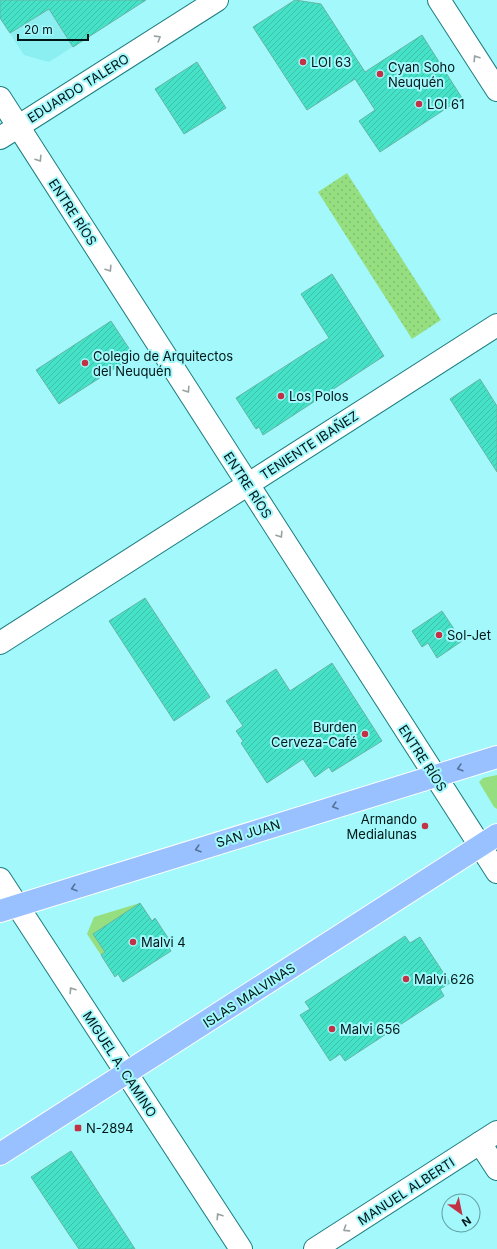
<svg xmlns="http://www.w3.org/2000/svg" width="497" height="1249" font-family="Inter,sans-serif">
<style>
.built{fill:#8beef1}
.grass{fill:url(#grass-dots)}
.green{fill:#96df80}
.building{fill:url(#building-hatch);stroke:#66b6a5}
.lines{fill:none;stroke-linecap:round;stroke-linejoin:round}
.minor-casing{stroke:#1e7c7f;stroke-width:24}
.major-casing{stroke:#fff;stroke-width:24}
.minor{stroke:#fff;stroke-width:22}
.major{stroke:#99c1ff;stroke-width:22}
.oneway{stroke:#99a2a3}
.oneway2{stroke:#547497}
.poi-dot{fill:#c23244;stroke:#a2f8fb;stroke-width:1.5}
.labels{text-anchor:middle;stroke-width:4;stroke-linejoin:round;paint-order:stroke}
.poi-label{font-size:13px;fill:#001718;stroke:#a2f8fb;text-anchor:start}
.street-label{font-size:13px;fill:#001718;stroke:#a2f8fb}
</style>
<defs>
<pattern id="grass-dots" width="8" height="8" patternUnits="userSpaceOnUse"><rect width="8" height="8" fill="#96df80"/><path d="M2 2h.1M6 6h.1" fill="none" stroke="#80bf6e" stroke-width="1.8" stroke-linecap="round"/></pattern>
<pattern id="building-hatch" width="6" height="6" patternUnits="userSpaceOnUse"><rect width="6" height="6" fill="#45e2c7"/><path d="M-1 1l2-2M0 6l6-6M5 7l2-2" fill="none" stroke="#3bc1aa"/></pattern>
</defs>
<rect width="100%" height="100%" fill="#a2f8fb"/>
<!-- built -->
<polygon class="built" points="0,0 146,0 49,62 24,55 0,18"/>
<!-- grass -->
<polygon class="grass" points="347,173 441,320 412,339 318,192"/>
<!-- green -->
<g class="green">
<polygon points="497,775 497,809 494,807 479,782 483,778"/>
<polygon points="140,903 93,934 105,952 101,955 87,934 94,917"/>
</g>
<!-- building -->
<g class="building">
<polygon points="0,0 146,0 73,47 49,9 10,33 0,18"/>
<polygon points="295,0 321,4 365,72 422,35 462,98 380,152 359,121 375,110 355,79 307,110 253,27"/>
<polygon points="197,62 226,108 184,134 155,89"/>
<polygon points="332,274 384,356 263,435 259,427 256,429 236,398 329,338 301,294"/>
<polygon points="111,321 134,356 59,404 36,370"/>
<polygon points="480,379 497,406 497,472 450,399"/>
<polygon points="145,598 210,697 174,721 109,621"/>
<polygon points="442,611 462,641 437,658 428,643 422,647 412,631"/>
<polygon points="332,663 382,741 332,772 329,767 315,777 303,759 267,783 241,743 243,741 236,731 243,726 226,701 276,669 290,691"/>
<polygon points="140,903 152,921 155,918 170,941 166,943 171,951 123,982 118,974 115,977 101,955 105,952 93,934"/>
<polygon points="405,936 410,943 420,937 450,983 440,989 444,996 345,1061 340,1054 330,1061 300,1015 310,1009 305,1002"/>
<polygon points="71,1151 87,1175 135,1249 79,1249 70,1236 31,1177"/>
</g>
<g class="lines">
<defs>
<g id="minor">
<polyline points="439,0 497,90"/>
<polyline points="0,98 497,872"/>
<polyline points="0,138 217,0"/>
<polyline points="0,643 497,325"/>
<polyline points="0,879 241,1249"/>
<polyline points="480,1143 497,1169"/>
<polyline points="315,1249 497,1132"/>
</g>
<g id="major">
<polyline points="0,911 497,757"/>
<polyline points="0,1154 497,835"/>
</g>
</defs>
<!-- minor casing -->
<use href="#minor" class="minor-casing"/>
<!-- major casing -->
<use href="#major" class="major-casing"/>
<!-- minor -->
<use href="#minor" class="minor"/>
<!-- major -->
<use href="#major" class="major"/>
</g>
<!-- one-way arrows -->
<defs><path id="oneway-chevron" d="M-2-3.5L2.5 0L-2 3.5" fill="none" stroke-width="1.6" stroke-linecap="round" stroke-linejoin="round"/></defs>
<g class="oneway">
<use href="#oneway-chevron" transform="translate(158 38) rotate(-32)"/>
<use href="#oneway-chevron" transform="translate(476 58) rotate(-123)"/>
<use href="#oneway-chevron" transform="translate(39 159) rotate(57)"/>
<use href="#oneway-chevron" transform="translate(109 269) rotate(57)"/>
<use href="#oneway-chevron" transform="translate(187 390) rotate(57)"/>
<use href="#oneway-chevron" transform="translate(280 535) rotate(57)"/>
<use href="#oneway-chevron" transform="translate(72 990) rotate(-123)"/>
<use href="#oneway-chevron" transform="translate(219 1216) rotate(-123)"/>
<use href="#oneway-chevron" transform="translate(346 1229) rotate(147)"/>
</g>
<g class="oneway2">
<use href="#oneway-chevron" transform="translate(460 768) rotate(164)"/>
<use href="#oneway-chevron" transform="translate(335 806) rotate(163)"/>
<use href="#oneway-chevron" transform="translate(198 849) rotate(163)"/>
<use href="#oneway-chevron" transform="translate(74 888) rotate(163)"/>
</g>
<!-- markers -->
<g class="poi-dot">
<circle cx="303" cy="62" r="4"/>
<circle cx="380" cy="74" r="4"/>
<circle cx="419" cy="104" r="4"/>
<circle cx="85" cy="363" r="4"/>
<circle cx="281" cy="396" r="4"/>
<circle cx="439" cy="635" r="4"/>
<circle cx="365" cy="734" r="4"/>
<circle cx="425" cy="826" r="4"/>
<circle cx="133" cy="942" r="4"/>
<circle cx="406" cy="979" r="4"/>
<circle cx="332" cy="1029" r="4"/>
<rect x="74" y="1124" width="8" height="8" rx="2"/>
</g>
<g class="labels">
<!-- poi labels -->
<g class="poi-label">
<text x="311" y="67">LOI 63</text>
<text x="388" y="72">Cyan Soho<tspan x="388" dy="15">Neuquén</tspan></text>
<text x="427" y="109">LOI 61</text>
<text x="93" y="361">Colegio de Arquitectos<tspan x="93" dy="15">del Neuquén</tspan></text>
<text x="289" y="401">Los Polos</text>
<text x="447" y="640">Sol-Jet</text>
<text x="357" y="732" text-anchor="end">Burden<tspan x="357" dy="15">Cerveza-Café</tspan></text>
<text x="417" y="824" text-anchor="end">Armando<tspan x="417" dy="15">Medialunas</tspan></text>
<text x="141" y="947">Malvi 4</text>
<text x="414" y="984">Malvi 626</text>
<text x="340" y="1034">Malvi 656</text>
<text x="86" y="1133">N-2894</text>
</g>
<!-- street labels -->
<g class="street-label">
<text transform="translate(78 88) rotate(-32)" y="5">EDUARDO TALERO</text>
<text transform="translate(73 212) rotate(57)" y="5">ENTRE RÍOS</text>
<text transform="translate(309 445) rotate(-33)" y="5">TENIENTE IBAÑEZ</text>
<text transform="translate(248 485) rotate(57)" y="5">ENTRE RÍOS</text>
<text transform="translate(423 758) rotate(57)" y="5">ENTRE RÍOS</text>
<text transform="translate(248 833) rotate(-17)" y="5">SAN JUAN</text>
<text transform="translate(249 995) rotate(-33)" y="5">ISLAS MALVINAS</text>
<text transform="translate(120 1064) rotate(57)" y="5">MIGUEL A. CAMINO</text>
<text transform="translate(406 1191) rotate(-33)" y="5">MANUEL ALBERTI</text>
</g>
</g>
<!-- north arrow -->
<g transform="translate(461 1213) rotate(147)"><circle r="19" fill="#a2f8fb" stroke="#619ea0"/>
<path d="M0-3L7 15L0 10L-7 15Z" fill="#c23244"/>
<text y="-6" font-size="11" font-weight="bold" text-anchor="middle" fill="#001718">N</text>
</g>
<!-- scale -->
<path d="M18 34v6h70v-6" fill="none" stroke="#001718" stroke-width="2"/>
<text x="24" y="34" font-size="12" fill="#001718" stroke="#a2f8fb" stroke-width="3" paint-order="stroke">20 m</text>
</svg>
